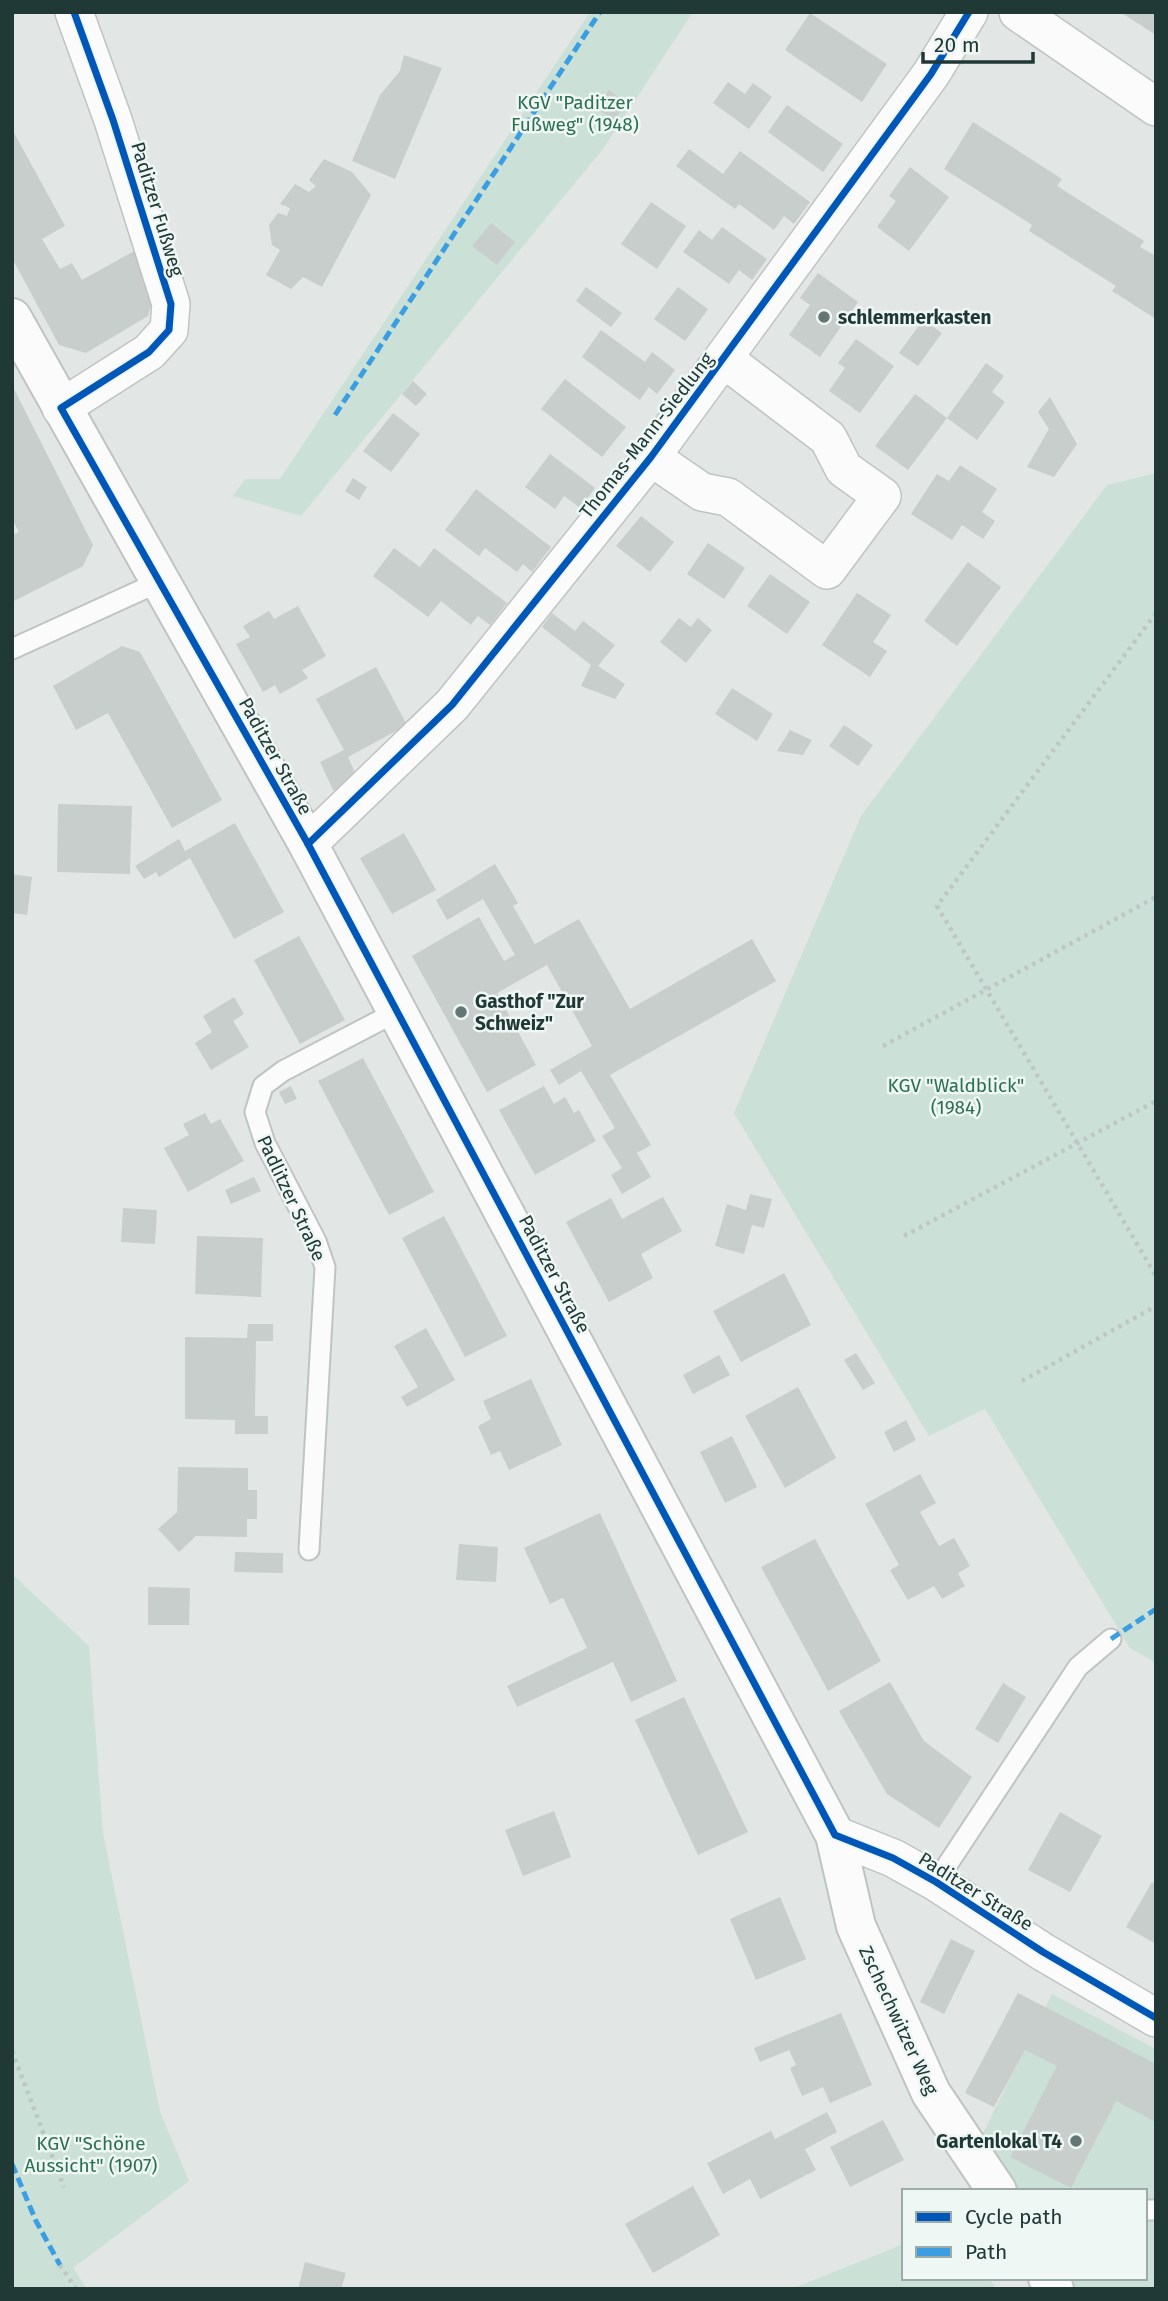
<svg xmlns="http://www.w3.org/2000/svg" width="1168" height="2301" font-family="'Fira Sans',sans-serif">
<style>
.green{fill:#cbe0d6}
.building{fill:#c8cecc}
.lines{fill:none;stroke-linecap:round;stroke-linejoin:round}
.service-casing{stroke:#bfc4c3;stroke-width:23}
.minor-casing{stroke:#bfc4c3;stroke-width:40}
.tertiary-casing{stroke:#bfc4c3;stroke-width:42}
.path{stroke:#bfc7c6;stroke-width:4.5;stroke-dasharray:3.5 5;stroke-linecap:butt}
.service{stroke:#fbfbfb;stroke-width:19}
.minor{stroke:#fbfbfb;stroke-width:37}
.tertiary{stroke:#fbfbfb;stroke-width:38}
.quiet{stroke:#3c9ee2;stroke-width:5;stroke-dasharray:10 5;stroke-linecap:butt}
.cycleway-casing{stroke:#eff7f4;stroke-width:11}
.cycleway{stroke:#0057b8;stroke-width:7}
.poi-dot{fill:#647674;stroke:#eff7f4;stroke-width:2.5}
.labels{text-anchor:middle;stroke-width:5;stroke-linejoin:round;paint-order:stroke}
.park-label{font-size:19px;fill:#2c6f52;stroke:#eff7f4}
.street-label{font-size:19px;fill:#203937;stroke:#eff7f4}
.poi-label{font-size:19px;font-weight:bold;fill:#203937;stroke:#eff7f4;text-anchor:start}
</style>
<rect width="100%" height="100%" fill="#e2e7e6"/>
<!-- green -->
<g class="green">
<polygon points="590,12 693,12 603,149 301,516 233,496 245,479 280,479"/>
<polygon points="1156,473 1156,1663 1130,1648 985,1409 929,1436 734,1113 861,816 1107,485"/>
<polygon points="12,1574 89,1646 103,1833 160,2112 189,2181 73,2268 87,2289 12,2289"/>
<polygon points="1052,1994 1156,2049 1156,2289 1076,2289 1071,2278 1145,2278 1145,2191 1017,2191 982,2135"/>
<polygon points="904,2244 904,2278 989,2278 996,2289 781,2289 796,2287"/>
</g>
<!-- building -->
<g class="building">
<polygon points="1120,12 1156,12 1156,35"/>
<polygon points="810,13 887,64 862,102 785,50"/>
<polygon points="404,55 442,68 395,179 352,161 380,95 400,71"/>
<polygon points="728,82 745,94 753,83 772,97 749,129 713,103"/>
<polygon points="609,90 627,103 614,121 596,107"/>
<polygon points="787,105 843,144 823,172 768,132"/>
<polygon points="973,122 1062,179 1057,186 1144,241 1140,247 1156,256 1156,319 1112,291 1116,286 1029,231 1032,225 944,169"/>
<polygon points="12,129 65,226 42,239 60,269 72,263 82,280 136,250 153,297 148,316 86,353 59,345 12,258"/>
<polygon points="689,149 723,174 740,151 810,202 794,224 784,216 774,230 739,204 735,209 676,166"/>
<polygon points="324,159 352,172 371,195 322,287 303,277 291,289 266,275 280,250 272,245 269,225 278,213 287,216 290,208 280,204 295,184 309,192 316,186 309,180"/>
<polygon points="910,167 949,197 909,251 877,227 896,201 889,196"/>
<polygon points="651,202 686,226 657,269 621,244"/>
<polygon points="491,223 515,242 497,265 472,246"/>
<polygon points="722,227 767,259 752,280 739,270 729,284 683,252 699,230 712,240"/>
<polygon points="818,273 858,302 820,357 789,335 810,305 800,298"/>
<polygon points="586,287 622,313 611,327 576,301"/>
<polygon points="678,287 708,309 685,341 654,319"/>
<polygon points="923,320 942,333 918,366 899,353"/>
<polygon points="601,330 645,362 652,352 675,370 657,394 649,387 640,400 582,357"/>
<polygon points="856,339 894,366 860,413 829,391 845,368 838,363"/>
<polygon points="986,363 1004,376 992,392 1005,402 977,440 947,418"/>
<polygon points="565,379 626,427 602,457 541,409"/>
<polygon points="413,381 427,394 416,406 402,394"/>
<polygon points="12,385 93,545 83,566 12,602 12,535 19,532 12,519"/>
<polygon points="915,394 947,418 908,470 875,446"/>
<polygon points="1050,397 1077,444 1054,477 1027,467 1049,429 1038,412"/>
<polygon points="393,413 420,434 391,472 363,451"/>
<polygon points="550,454 595,488 580,508 564,496 555,509 525,487"/>
<polygon points="960,465 997,489 982,512 995,521 983,539 962,525 952,540 911,514 937,474 949,481"/>
<polygon points="353,478 367,487 359,500 345,491"/>
<polygon points="476,489 551,547 532,572 523,564 517,572 485,548 479,556 445,530"/>
<polygon points="641,516 674,542 650,572 616,546"/>
<polygon points="708,543 745,568 724,599 687,574"/>
<polygon points="394,548 420,567 434,548 507,603 490,625 478,616 471,625 441,601 428,617 373,576"/>
<polygon points="968,562 1001,587 957,646 924,621"/>
<polygon points="770,574 810,602 787,634 747,606"/>
<polygon points="857,593 891,615 873,642 887,651 870,677 822,645"/>
<polygon points="298,606 326,656 302,670 308,678 280,694 275,685 263,692 236,644 250,637 243,626 269,611 274,619"/>
<polygon points="552,613 575,631 583,621 615,645 598,666 625,684 615,699 581,686 591,665 542,627"/>
<polygon points="679,618 691,627 698,618 712,630 686,663 660,642"/>
<polygon points="122,646 140,652 222,800 172,828 108,713 76,730 53,686"/>
<polygon points="376,667 407,725 348,757 356,775 335,794 320,762 344,750 316,699"/>
<polygon points="732,688 773,714 757,741 715,714"/>
<polygon points="844,725 873,745 858,766 829,746"/>
<polygon points="790,730 812,740 803,755 777,751"/>
<polygon points="58,804 132,806 130,874 57,872"/>
<polygon points="235,823 284,912 234,939 190,858 159,877 156,872 144,879 135,866 179,839 185,851"/>
<polygon points="404,833 436,890 392,914 360,858"/>
<polygon points="495,864 518,903 513,906 535,944 579,919 630,1009 752,939 776,981 610,1075 651,1145 637,1153 651,1177 622,1194 611,1175 622,1168 602,1136 615,1128 581,1071 559,1085 550,1070 592,1046 547,965 497,993 536,1065 487,1092 412,956 479,917 504,961 515,955 483,899 447,920 436,900"/>
<polygon points="12,874 32,877 27,915 12,913"/>
<polygon points="299,936 345,1020 300,1044 254,960"/>
<polygon points="234,997 244,1014 233,1021 249,1047 211,1070 195,1043 212,1032 203,1016"/>
<polygon points="363,1058 434,1192 389,1215 318,1081"/>
<polygon points="291,1086 297,1099 285,1104 279,1092"/>
<polygon points="544,1086 554,1104 565,1097 574,1113 579,1110 596,1141 535,1175 499,1110"/>
<polygon points="205,1113 211,1124 220,1119 244,1161 188,1192 164,1148 189,1135 183,1124"/>
<polygon points="254,1177 261,1191 231,1204 225,1190"/>
<polygon points="750,1194 772,1199 764,1228 752,1225 744,1254 715,1246 727,1204 746,1210"/>
<polygon points="663,1197 682,1231 641,1254 653,1278 609,1302 566,1222 611,1198 622,1219"/>
<polygon points="123,1208 157,1210 155,1244 121,1242"/>
<polygon points="444,1216 507,1336 465,1357 402,1238"/>
<polygon points="197,1236 263,1238 261,1297 195,1294"/>
<polygon points="784,1273 811,1325 741,1362 713,1311"/>
<polygon points="248,1324 273,1324 273,1341 256,1341 255,1416 268,1416 268,1434 235,1434 235,1420 185,1419 185,1337 247,1338"/>
<polygon points="426,1328 455,1380 407,1407 401,1397 418,1387 394,1346"/>
<polygon points="856,1353 875,1383 863,1390 844,1360"/>
<polygon points="719,1355 730,1375 693,1394 683,1375"/>
<polygon points="531,1379 562,1445 509,1470 500,1451 491,1455 478,1426 491,1419 483,1401"/>
<polygon points="798,1387 836,1458 785,1488 745,1416"/>
<polygon points="906,1420 916,1440 894,1452 884,1432"/>
<polygon points="732,1436 757,1487 725,1503 700,1452"/>
<polygon points="178,1467 248,1468 248,1490 257,1490 257,1519 247,1519 247,1537 196,1536 179,1552 158,1529 177,1512"/>
<polygon points="920,1474 936,1503 920,1512 939,1546 954,1538 970,1566 958,1573 965,1586 942,1599 934,1586 908,1600 890,1570 899,1565 865,1504"/>
<polygon points="600,1513 677,1681 631,1702 613,1662 517,1707 507,1686 587,1648 563,1598 550,1604 524,1548"/>
<polygon points="815,1539 881,1661 828,1691 761,1567"/>
<polygon points="459,1544 498,1547 496,1582 456,1580"/>
<polygon points="235,1552 283,1553 283,1573 234,1572"/>
<polygon points="148,1587 190,1588 189,1625 148,1625"/>
<polygon points="890,1682 924,1741 972,1777 939,1828 887,1794 839,1711"/>
<polygon points="1003,1683 1026,1697 998,1743 975,1729"/>
<polygon points="684,1697 748,1832 698,1855 635,1720"/>
<polygon points="554,1811 571,1857 523,1876 505,1830"/>
<polygon points="1060,1812 1102,1836 1070,1892 1028,1870"/>
<polygon points="1152,1882 1156,1884 1156,1944 1126,1927"/>
<polygon points="780,1897 806,1959 756,1980 730,1919"/>
<polygon points="951,1939 975,1951 944,2014 920,2002"/>
<polygon points="1018,1993 1156,2064 1156,2122 1116,2101 1071,2188 1010,2157 1057,2066 1025,2050 994,2107 965,2093"/>
<polygon points="841,2013 872,2085 830,2103 823,2087 802,2096 790,2068 796,2065 789,2050 760,2062 754,2048"/>
<polygon points="827,2112 837,2132 805,2149 816,2170 760,2199 750,2179 723,2194 707,2163 771,2131 775,2139"/>
<polygon points="883,2120 904,2160 850,2187 830,2147"/>
<polygon points="693,2186 720,2235 653,2273 625,2224"/>
<polygon points="305,2262 346,2273 341,2289 298,2289"/>
</g>
<g class="lines">
<defs>
<g id="service">
<polyline points="12,649 159,582"/>
<polyline points="309,1550 325,1267 316,1241 265,1143 255,1112 263,1086 283,1071 398,1011"/>
<polyline points="936,1882 1078,1667 1111,1639"/>
<polyline points="1145,2210 1156,2210"/>
</g>
<g id="minor">
<polyline points="1018,12 1156,107"/>
<polyline points="61,408 149,352 169,330 171,304 113,120 74,12"/>
<polyline points="651,457 702,492 728,497 827,570 882,496 844,469 828,438 724,359"/>
<polyline points="308,844 452,705 651,457 931,74 969,12"/>
<polyline points="835,1835 893,1858 936,1882 1043,1952 1156,2018"/>
</g>
<g id="tertiary">
<polyline points="12,318 308,844 835,1835 856,1926 931,2093 997,2191"/>
<polyline points="1048,2278 1054,2289"/>
</g>
</defs>
<!-- service casing -->
<use href="#service" class="service-casing"/>
<!-- minor casing -->
<use href="#minor" class="minor-casing"/>
<!-- tertiary casing -->
<use href="#tertiary" class="tertiary-casing"/>
<!-- path -->
<g class="path">
<polyline points="1156,613 937,906 1156,1276"/>
<polyline points="883,1046 1156,897"/>
<polyline points="904,1236 1156,1101"/>
<polyline points="1022,1381 1156,1306"/>
<polyline points="12,2051 64,2187"/>
<polyline points="60,2265 76,2289"/>
</g>
<!-- service -->
<use href="#service" class="service"/>
<!-- minor -->
<use href="#minor" class="minor"/>
<!-- tertiary -->
<use href="#tertiary" class="tertiary"/>
<!-- quiet -->
<g class="quiet">
<polyline points="335,415 600,12"/>
<polyline points="1111,1639 1156,1609"/>
<polyline points="12,2164 36,2221 60,2265"/>
</g>
<defs>
<g id="cycleway">
<polyline points="74,12 113,120 171,304 169,330 149,352 61,408 308,844 835,1835 893,1858 936,1882 1043,1952 1156,2018"/>
<polyline points="308,844 452,705 651,457 931,74 969,12"/>
</g>
</defs>
<!-- cycleway casing -->
<use href="#cycleway" class="cycleway-casing"/>
<!-- cycleway -->
<use href="#cycleway" class="cycleway"/>
</g>
<!-- markers -->
<g class="poi-dot">
<circle cx="824" cy="317" r="7"/>
<circle cx="461" cy="1012" r="7"/>
<circle cx="1076" cy="2141" r="7"/>
</g>
<g class="labels">
<!-- park labels -->
<g class="park-label">
<text x="575" y="109">KGV "Paditzer<tspan x="575" dy="22">Fußweg" (1948)</tspan></text>
<text x="956" y="1092">KGV "Waldblick"<tspan x="956" dy="22">(1984)</tspan></text>
<text x="91" y="2150">KGV "Schöne<tspan x="91" dy="22">Aussicht" (1907)</tspan></text>
</g>
<!-- street labels -->
<g class="street-label">
<text transform="translate(158 209) rotate(73)" y="7">Paditzer Fußweg</text>
<text transform="translate(646 435) rotate(-52)" y="7">Thomas-Mann-Siedlung</text>
<text transform="translate(276 756) rotate(61)" y="7">Paditzer Straße</text>
<text transform="translate(292 1198) rotate(65)" y="7">Padlitzer Straße</text>
<text transform="translate(555 1274) rotate(62)" y="7">Paditzer Straße</text>
<text transform="translate(976 1891) rotate(32)" y="7">Paditzer Straße</text>
<text transform="translate(899 2020) rotate(65)" y="7">Zschechwitzer Weg</text>
</g>
<!-- poi labels -->
<g class="poi-label">
<text x="838" y="324">schlemmerkasten</text>
<text x="475" y="1008">Gasthof "Zur<tspan x="475" dy="22">Schweiz"</tspan></text>
<text x="1062" y="2148" text-anchor="end">Gartenlokal T4</text>
</g>
</g>
<!-- border -->
<rect width="1168" height="2301" fill="none" stroke="#203937" stroke-width="28"/>
<!-- legend -->
<rect x="902" y="2189" width="245" height="91" fill="#eff7f4" stroke="#9caba8" stroke-width="2"/>
<rect x="916" y="2212" width="35" height="10" fill="#0057b8" stroke="#9caba8" stroke-width="2"/>
<text x="965" y="2224" font-size="21" fill="#203937">Cycle path</text>
<rect x="916" y="2247" width="35" height="10" fill="#3c9ee2" stroke="#9caba8" stroke-width="2"/>
<text x="965" y="2259" font-size="21" fill="#203937">Path</text>
<!-- scale -->
<path d="M923 52v10h110v-10" fill="none" stroke="#203937" stroke-width="3.5"/>
<text x="934" y="52" font-size="21" fill="#203937" stroke="#eff7f4" stroke-width="5" paint-order="stroke">20 m</text>
</svg>
